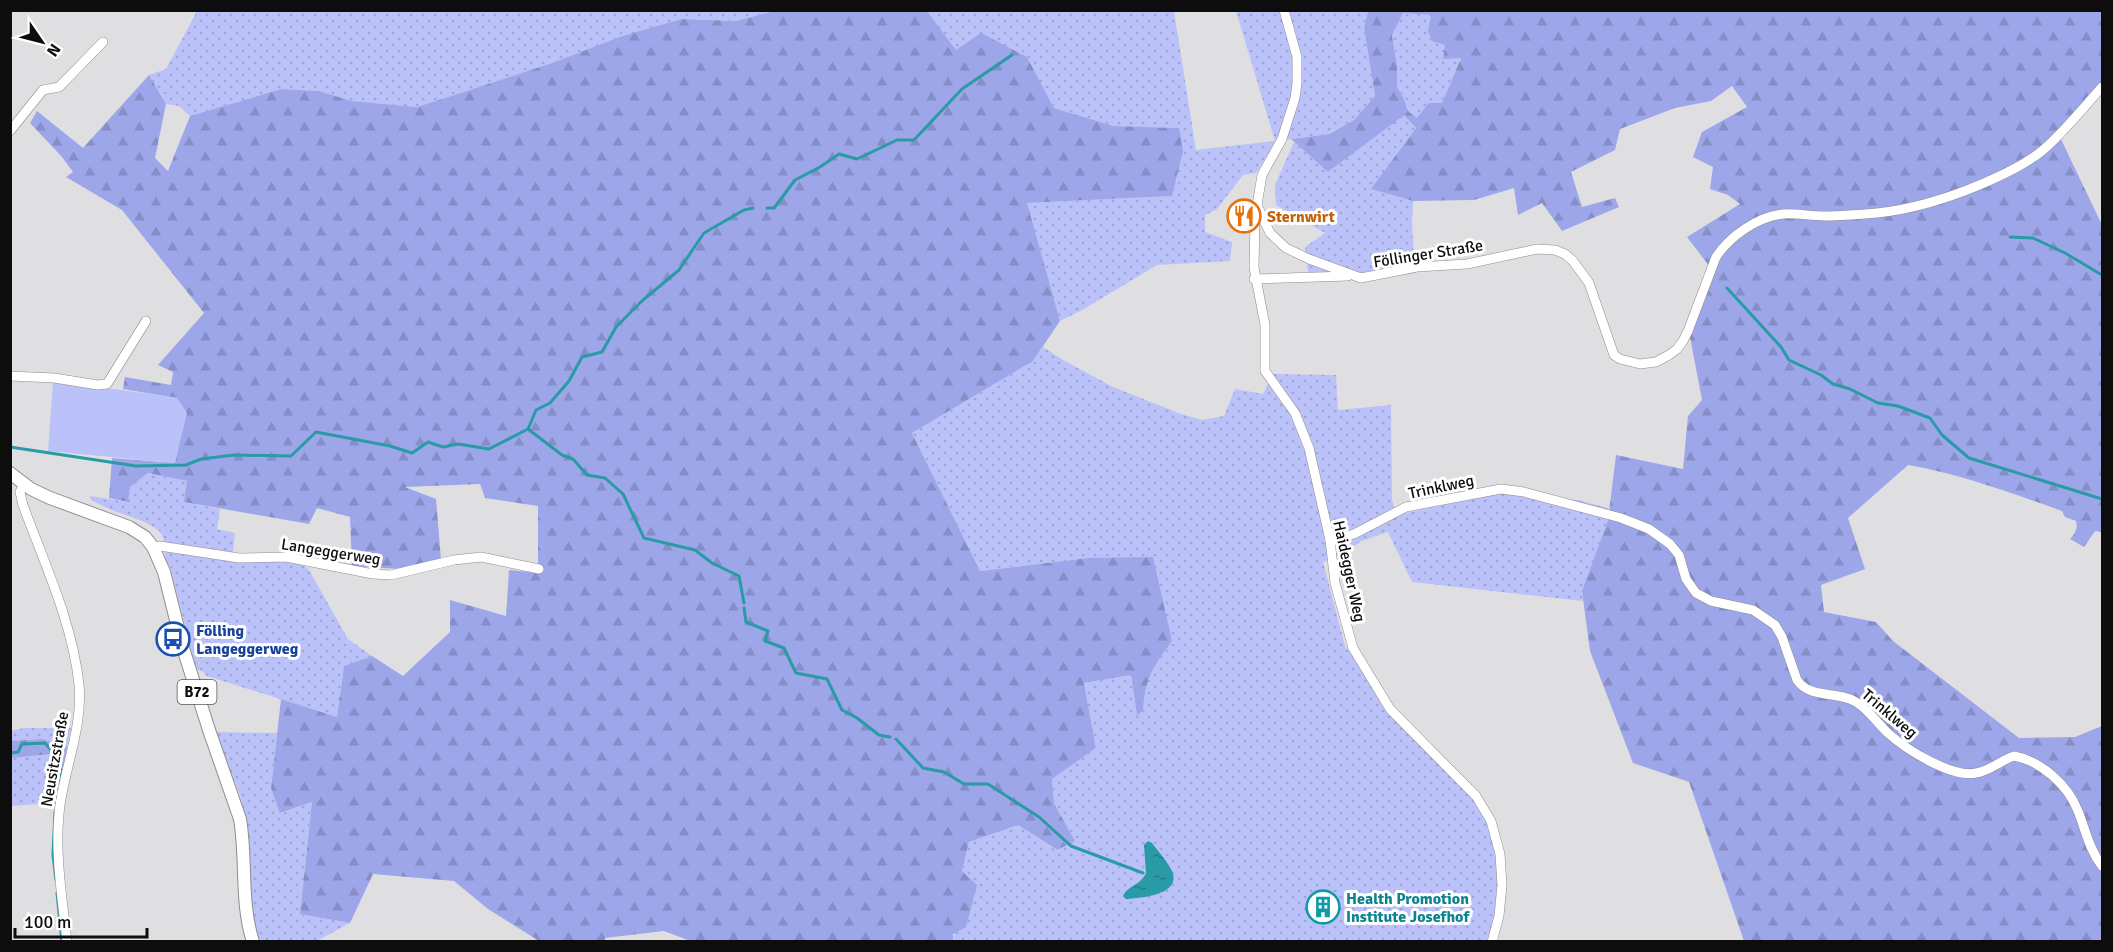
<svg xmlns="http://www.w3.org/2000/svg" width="2113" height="952" font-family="Signika,sans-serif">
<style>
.grass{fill:url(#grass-dots)}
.forest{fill:url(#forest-firs);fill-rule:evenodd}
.pitch{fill:#bac2f9}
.water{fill:url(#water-ripples)}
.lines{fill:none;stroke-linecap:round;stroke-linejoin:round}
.stream{stroke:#299ba6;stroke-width:3}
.minor-casing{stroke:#8d8d90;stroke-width:10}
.major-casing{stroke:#8d8d90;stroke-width:14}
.minor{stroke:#fff;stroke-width:9}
.major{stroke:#fff;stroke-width:12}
.labels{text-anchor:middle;stroke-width:6;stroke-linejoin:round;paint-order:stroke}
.shield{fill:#fff;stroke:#565656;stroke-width:1.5}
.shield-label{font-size:15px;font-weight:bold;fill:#0d0d0e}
.food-label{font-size:16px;font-weight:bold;fill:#c56008;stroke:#fff;text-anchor:start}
.street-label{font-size:16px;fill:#0d0d0e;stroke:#fff}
.transit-label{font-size:16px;font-weight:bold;fill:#164399;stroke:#fff;text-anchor:start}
.culture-label{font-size:16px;font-weight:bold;fill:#0d838f;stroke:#fff;text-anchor:start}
</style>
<defs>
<pattern id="grass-dots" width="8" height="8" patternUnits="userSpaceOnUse" patternTransform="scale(1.5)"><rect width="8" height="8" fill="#bac2f9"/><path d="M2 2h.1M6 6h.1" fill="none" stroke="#9fa6d4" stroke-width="1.8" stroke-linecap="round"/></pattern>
<pattern id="forest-firs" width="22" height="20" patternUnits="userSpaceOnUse" patternTransform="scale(1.5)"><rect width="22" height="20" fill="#9da6e9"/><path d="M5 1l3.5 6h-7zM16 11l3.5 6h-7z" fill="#868ec7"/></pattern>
<pattern id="water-ripples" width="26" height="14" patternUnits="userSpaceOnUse" patternTransform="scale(1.5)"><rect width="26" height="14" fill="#299ba6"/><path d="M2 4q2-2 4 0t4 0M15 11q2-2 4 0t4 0" fill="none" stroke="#227d86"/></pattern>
</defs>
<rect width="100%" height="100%" fill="#dfdfe2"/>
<!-- grass -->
<g class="grass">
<polygon points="197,11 779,11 736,21 681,19 622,36 552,63 417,107 352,101 319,91 281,89 190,116 179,106 166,104 149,75 166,69"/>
<polygon points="926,11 1174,11 1196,150 1275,141 1236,11 1373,11 1368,11 1364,28 1375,96 1354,120 1328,134 1276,141 1256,173 1243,175 1217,209 1205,215 1205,232 1232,242 1230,261 1157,265 1084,309 1060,321 1026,203 1171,196 1179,128 1114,126 1054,108 1027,57 956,50"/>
<polygon points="1402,13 1431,15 1445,45 1461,57 1442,104 1417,118 1408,111 1404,99 1397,87 1397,66 1392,35"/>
<polygon points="1404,114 1416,128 1372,189 1413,201 1412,224 1415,273 1359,281 1343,279 1309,280 1305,247 1325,233 1276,205 1275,185 1294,142 1328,172"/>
<path d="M1043,347L1065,361L1113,387L1181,414L1202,420L1224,416L1235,389L1263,394L1273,374L1336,375L1338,410L1391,405L1392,500L1397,515L1497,493L1578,500L1608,508V520L1582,591L1583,601L1412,582L1388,532L1361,541L1341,556L1323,562L1345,646L1386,704L1484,809L1502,871L1492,941H953L962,871L969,842L1018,825L1056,850L1075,841L1054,803L1052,779L1096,748L1084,683L1131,675L1137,714L1143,711C1146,675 1152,670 1172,641L1088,558L980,571L912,433L1033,361Z"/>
<path d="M148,473L187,481L185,502L220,509L217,529L235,533L232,561C252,560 296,555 309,570L348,639L372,656L344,666L337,717L207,676L202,671L196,669L170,566C160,556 169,541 159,531C144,517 108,513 89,498L91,496L127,502L130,487Z"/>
<polygon points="24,728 71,728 67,747 42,739 11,741 11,731"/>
<polygon points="214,732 277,733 271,788 281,813 312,802 300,914 350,923 317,941 257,941 251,908 248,827 239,792"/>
<polygon points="50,753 58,774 52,803 11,806 11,758"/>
</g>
<!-- forest -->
<g class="forest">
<path d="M779,10H926L956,50L981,33L1027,57L1054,108L1114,126L1179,128L1183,151L1172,196L1027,203L1060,321L1033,361L912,433L980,571L1088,558L1153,557L1172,641C1152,670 1146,675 1143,711L1137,715L1131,675L1084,683L1096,748L1052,779L1054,803L1075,841L1057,850L1018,825L969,842L962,871L977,885L966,927L953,934V941L693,942L664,931L605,938V941H539L488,909L454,881L373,874L350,923L300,914L312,802L280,813L271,788L281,699L337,717L344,666L372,656L403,676L450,632V600L506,616L509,570L538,573V506L485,498L480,484L405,487L436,499L441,560L399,569L352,566L350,517L317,508L309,524L184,502L187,481L148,473L130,487L128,502L109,498L112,458L175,463L177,398L123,389L125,377L171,385L173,372L158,365L204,313L122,210L66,177L73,172L62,157L30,123L37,111L83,148L149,75L166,104L155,158L168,171L190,116L281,89L319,91L352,101L417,107L552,63L622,36L681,19L736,21Z"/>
<path d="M1368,11H2102V83L2058,133L2102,225V532L2095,531L2084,547L2070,539C2075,533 2078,529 2076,521L2065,517L2062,511C2011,493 1961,474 1908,465L1848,518L1865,569L1821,585L1824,612L1876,622L1893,641L2019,738L2075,737L2102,726V941H1744L1689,782L1633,763L1590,651L1582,591L1608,520L1616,455L1683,469L1688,416L1702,400L1690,337L1713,271L1687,237L1740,204L1728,195L1710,189L1713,167L1693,157L1702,132L1747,107L1732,86L1711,101L1675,108L1620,129L1615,150L1571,172L1582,207L1615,198L1619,207L1562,231L1542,203L1518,215L1514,188L1474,200L1413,201L1371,189L1416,128L1404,115L1328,172L1291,139L1329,134L1354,120L1375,96L1364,28ZM1403,13L1431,15L1428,31L1432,41L1445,45L1443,59L1461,58L1442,103H1429L1417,118L1408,111L1404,99L1397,87V66L1392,35Z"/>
<polygon points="42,739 67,747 57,806 52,803 58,774 50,754 11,758 11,741"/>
</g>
<!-- pitch -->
<path class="pitch" d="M53,381C95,387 136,391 177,398L187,413L175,463L48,451Z"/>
<!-- water -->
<path class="water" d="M1148,841L1152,843C1159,852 1167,861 1172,871C1182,895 1141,898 1126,899L1123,896C1127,886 1141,885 1146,873L1144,845Z"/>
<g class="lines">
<!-- stream -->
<g class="stream">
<polyline points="767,208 774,208 795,180 820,167 839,154 857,159 897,140 914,140 962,89 1012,55"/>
<polyline points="2010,237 2033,238 2065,253 2102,275"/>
<polyline points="1727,288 1781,347 1789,360 1821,375 1833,384 1850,389 1878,403 1898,406 1930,418 1942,435 1969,458 2102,499"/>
<polyline points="528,429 562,455 573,459 587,475 605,478 623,494 644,538 695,550 712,563 739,576 744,603"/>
<polyline points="10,447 136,466 186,465 201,459 234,455 291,456 316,432 390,446 412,453 428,442 443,447 458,444 489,449 528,429 536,410 550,403 569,381 582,357 602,352 616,327 643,300 679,270 704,233 744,210 753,208"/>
<polyline points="744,608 746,622 768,631 765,641 784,648 796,673 827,679 842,710 857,718 879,735 890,737"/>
<polyline points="896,739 923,768 944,772 964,784 988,784 1039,817 1071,846 1143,873"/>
<polyline points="10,753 18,752 22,744 45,743 59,759 61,764"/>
<polyline points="55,806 61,770"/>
<polyline points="55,812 53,855 56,880"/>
<polyline points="57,893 62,942"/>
</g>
<defs>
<g id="minor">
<polyline points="1284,10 1297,57 1297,83 1295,98 1282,139 1262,175 1255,217 1254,268 1265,325 1265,371 1295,413 1309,448 1330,540 1335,583 1353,648 1390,709 1476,796 1491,821 1500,854 1502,885 1499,916 1492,942"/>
<polyline points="10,131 43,90 59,87 103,42"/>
<path d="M1257,205L1270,233L1286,248L1309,259L1361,278L1417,267L1467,264L1537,249L1555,250L1565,254L1573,261L1589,283L1614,355L1620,359L1640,364L1656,362L1669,355L1677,349L1683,341L1688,331L1716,257C1730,236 1757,217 1783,214C1796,213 1810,216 1824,216C1837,216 1851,215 1865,214C1898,212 1936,202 1967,190C1990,181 2024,166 2043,150C2065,131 2083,108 2102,87"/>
<polyline points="1254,279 1348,276"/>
<polyline points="10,376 54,378 98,385 107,384 146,321"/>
<path d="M24,484L20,492L23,505C44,563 72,621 79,684C83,725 66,764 60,805C54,850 62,896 67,942"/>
<path d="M1330,540L1354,534L1406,507L1501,489L1524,492L1621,518L1649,529L1670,544L1679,555L1686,579L1696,593L1711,601L1753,610L1775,625L1782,637L1797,680C1811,700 1837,690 1856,702C1869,710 1878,724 1889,734C1907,750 1952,778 1976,773C1990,771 2001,760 2014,756C2041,761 2068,785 2078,811C2086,831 2089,849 2102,866"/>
<polyline points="153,547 160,546 239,558 286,557 373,574 391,575 454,560 481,557 539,569"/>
</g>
<path id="major" d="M10,473L31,489L50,498L129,527L145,537L153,547L164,572L183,648L209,730L240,819C247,860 240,901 253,942"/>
</defs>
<!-- minor casing -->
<use href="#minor" class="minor-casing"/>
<!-- major casing -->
<use href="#major" class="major-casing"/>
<!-- minor -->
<use href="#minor" class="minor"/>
<!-- major -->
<use href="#major" class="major"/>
</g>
<!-- icons -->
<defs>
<symbol id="restaurant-ring" viewBox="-11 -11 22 22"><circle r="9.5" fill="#fff" stroke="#e8710a" stroke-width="1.5"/><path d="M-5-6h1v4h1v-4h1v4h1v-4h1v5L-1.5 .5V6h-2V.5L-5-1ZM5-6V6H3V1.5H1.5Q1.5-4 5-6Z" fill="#e8710a"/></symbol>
<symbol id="bus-ring" viewBox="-11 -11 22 22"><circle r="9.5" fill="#fff" stroke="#1a4fb4" stroke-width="1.5"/><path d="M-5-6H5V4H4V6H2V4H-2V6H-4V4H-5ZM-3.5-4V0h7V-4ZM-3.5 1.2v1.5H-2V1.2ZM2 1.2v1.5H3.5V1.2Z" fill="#1a4fb4"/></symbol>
<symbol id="building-ring" viewBox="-11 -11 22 22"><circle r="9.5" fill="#fff" stroke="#0f9aa8" stroke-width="1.5"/><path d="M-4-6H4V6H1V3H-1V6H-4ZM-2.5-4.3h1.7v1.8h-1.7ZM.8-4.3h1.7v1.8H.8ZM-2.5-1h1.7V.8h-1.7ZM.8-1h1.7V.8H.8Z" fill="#0f9aa8"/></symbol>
</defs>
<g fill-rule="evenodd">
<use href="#restaurant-ring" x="1225" y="197" width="38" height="38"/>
<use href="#bus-ring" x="154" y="620" width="38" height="38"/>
<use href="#building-ring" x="1304" y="888" width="38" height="38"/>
</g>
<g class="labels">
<!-- shield labels -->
<rect class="shield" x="177.5" y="680" width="39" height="24" rx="4.5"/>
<g class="shield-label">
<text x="197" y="697">B72</text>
</g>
<!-- food labels -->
<g class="food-label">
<text x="1267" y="222">Sternwirt</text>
</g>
<!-- street labels -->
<g class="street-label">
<text transform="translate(1428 253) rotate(-9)" y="6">Föllinger Straße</text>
<text transform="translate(1441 486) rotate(-12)" y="6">Trinklweg</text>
<text transform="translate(331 551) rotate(9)" y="6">Langeggerweg</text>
<text transform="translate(1350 571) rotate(78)" y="6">Haidegger Weg</text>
<text transform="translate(1890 713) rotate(40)" y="6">Trinklweg</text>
<text transform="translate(54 759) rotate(-80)" y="6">Neusitzstraße</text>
</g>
<!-- transit labels -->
<g class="transit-label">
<text x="196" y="636">Fölling<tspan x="196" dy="18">Langeggerweg</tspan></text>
</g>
<!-- culture labels -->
<g class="culture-label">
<text x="1346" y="904">Health Promotion<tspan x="1346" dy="18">Institute Josefhof</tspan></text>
</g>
</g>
<!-- border -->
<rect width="2113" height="952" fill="none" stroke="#0d0d0e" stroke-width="24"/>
<!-- north arrow -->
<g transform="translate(42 42) rotate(125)" stroke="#ffffff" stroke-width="4.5" paint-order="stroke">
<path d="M0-4.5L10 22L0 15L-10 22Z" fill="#0d0d0e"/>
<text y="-9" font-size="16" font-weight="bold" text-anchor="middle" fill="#0d0d0e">N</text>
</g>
<!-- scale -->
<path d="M15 928v9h132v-9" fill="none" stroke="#0d0d0e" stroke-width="3"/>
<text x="24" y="928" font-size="18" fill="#0d0d0e" stroke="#ffffff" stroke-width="4.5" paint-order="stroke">100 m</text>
</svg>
